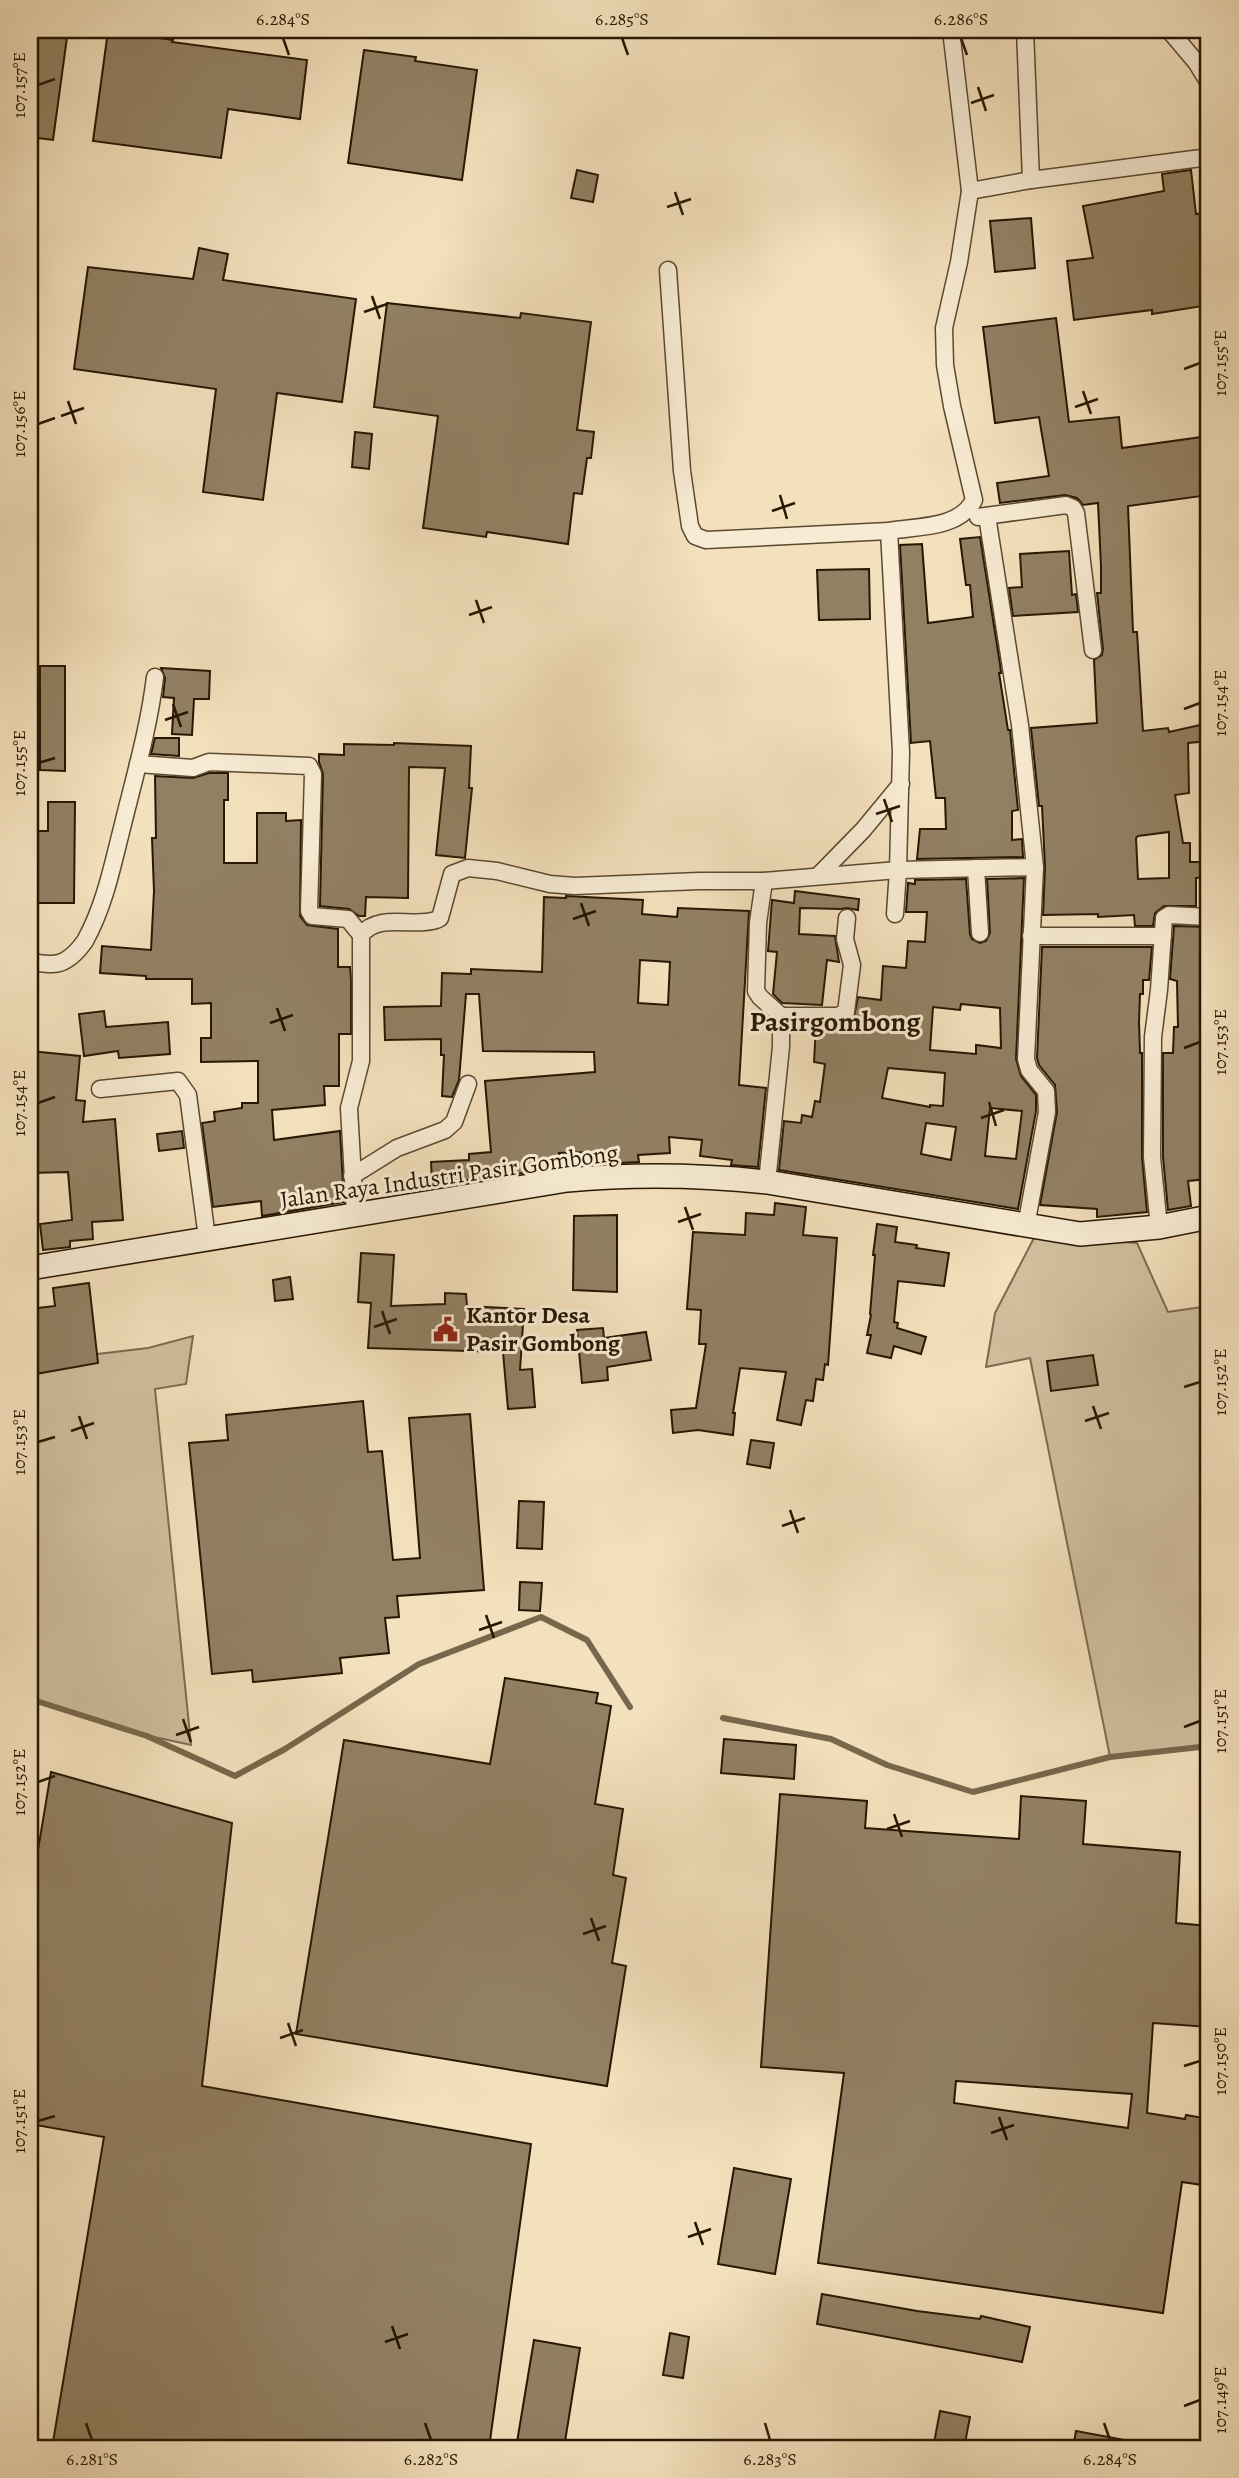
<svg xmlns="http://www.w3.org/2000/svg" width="1239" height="2478" font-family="Alegreya,serif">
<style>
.green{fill:#d0be9d;stroke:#7c6a50;stroke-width:2}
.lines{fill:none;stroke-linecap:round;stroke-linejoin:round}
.stream{stroke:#78674c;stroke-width:6}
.building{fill:#928063;stroke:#281703;stroke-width:2;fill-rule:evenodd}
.street-casing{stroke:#5b4931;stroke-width:19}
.secondary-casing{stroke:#281703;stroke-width:26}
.street{stroke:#f7ebd3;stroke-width:16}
.secondary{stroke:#f7ebd3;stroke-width:23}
.ticks{fill:none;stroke:#281703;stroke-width:2.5}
.labels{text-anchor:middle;stroke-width:6;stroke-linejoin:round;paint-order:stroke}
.street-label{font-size:24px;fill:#281703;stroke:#f7ebd3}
.poi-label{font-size:24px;font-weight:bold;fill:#281703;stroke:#f7ebd3;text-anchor:start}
.quarter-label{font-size:28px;font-weight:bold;fill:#281703;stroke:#f7ebd3}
.neatline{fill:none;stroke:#281703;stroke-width:2.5}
.ticks-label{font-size:18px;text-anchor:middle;fill:#281703}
</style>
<rect width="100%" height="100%" fill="#f3e0bc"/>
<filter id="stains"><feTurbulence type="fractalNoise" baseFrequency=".00286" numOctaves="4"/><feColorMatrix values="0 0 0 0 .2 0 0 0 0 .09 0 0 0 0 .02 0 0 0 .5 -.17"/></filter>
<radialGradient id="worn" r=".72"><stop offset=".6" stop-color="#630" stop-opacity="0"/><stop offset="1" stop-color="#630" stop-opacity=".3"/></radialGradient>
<!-- green -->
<g class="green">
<polygon points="1035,1236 1137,1243 1168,1312 1209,1306 1209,1746 1110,1757 1030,1358 986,1367 995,1313"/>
<polygon points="193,1336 186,1384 155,1389 191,1745 122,1730 30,1699 30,1362 148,1348"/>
</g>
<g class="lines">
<!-- stream -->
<g class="stream">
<polyline points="30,1699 147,1736 235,1776 285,1749 419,1664 541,1617 587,1640 630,1707"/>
<polyline points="723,1718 831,1739 887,1765 973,1792 1110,1757 1209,1746"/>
</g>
</g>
<!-- building -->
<g class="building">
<polygon points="30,30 68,30 53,140 30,137"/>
<polygon points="108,31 173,40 172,42 307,60 300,119 228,109 221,158 93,141"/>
<polygon points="364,50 416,57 415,61 477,70 462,180 348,163"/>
<polygon points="577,170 598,175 593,202 571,198"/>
<polygon points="1191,170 1196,214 1209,212 1209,305 1152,314 1152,310 1074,320 1067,261 1093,258 1083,206 1164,191 1162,174"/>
<polygon points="1031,218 1035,268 995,272 990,221"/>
<polygon points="199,248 228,254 223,280 356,299 342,402 277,393 263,500 203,492 216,389 74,369 88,267 193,279"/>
<polygon points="387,303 520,318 521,313 591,322 577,430 594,432 591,458 587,458 582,494 574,493 568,544 487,532 486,537 423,528 438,416 374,407"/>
<path d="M1056,318L1069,422L1119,417L1122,448L1209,436V495L1128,506L1133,632H1137L1143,731L1168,728L1169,732L1209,723V741L1188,743L1189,793L1175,795L1183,843H1190V862H1209V877L1196,878V906H1164L1155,913L1153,926H1135L1134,915L1098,917V914L1043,915L1045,867L1042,806H1039L1031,728L1097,723L1094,660L1102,655L1103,649L1097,593H1101V566L1098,503L1083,505L1077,498L1065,495L1000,503L997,483L1049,476L1039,417L995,423L983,327ZM1169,832V878L1138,879L1136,838L1138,836Z"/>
<polygon points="355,432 372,434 369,469 352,467"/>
<polygon points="980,537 1000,664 1001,673 999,673 1008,730 1010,730 1018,810 1012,811 1012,840 1022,839 1023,857 917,859 920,829 946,829 945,798 936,798 930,741 911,743 900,545 922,544 928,623 973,617 970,585 966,585 960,539"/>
<polygon points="1069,551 1072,595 1076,594 1078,612 1013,616 1009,588 1022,587 1020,554"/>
<polygon points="869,569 870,619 819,620 817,570"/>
<polygon points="40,666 65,666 65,771 40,770"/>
<polygon points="161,668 210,671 209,699 194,699 192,735 172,734 174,698 163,697 165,678"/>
<polygon points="155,738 179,738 179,756 151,754"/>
<polygon points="394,743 471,746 469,788 472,788 465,858 436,855 445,768 409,767 408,898 366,897 365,916 359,916 349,909 320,906 323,774 319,762 319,754 344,755 344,744 394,745"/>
<polygon points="209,773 228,773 228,800 224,800 224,863 257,863 257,813 286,813 286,821 301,820 300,916 307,925 338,929 338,967 350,967 351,979 351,1034 339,1034 339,1086 324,1086 325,1105 272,1110 274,1140 340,1131 344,1202 262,1216 261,1201 213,1207 202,1123 215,1121 214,1112 242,1108 242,1103 258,1103 258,1061 201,1062 201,1038 211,1038 211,1003 192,1004 192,979 146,979 146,976 100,973 102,946 151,950 154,891 152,838 156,838 155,776 193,778"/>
<polygon points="48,802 75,802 74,903 30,903 30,831 48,831"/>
<path d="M1024,878L1016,1059L1021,1076L1036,1095V1111L1018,1209L779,1170L784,1121L801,1123L802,1115L812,1117L815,1101L820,1102L825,1064L814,1062L816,1026L852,1027L858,997L881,1000L883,966L906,968L908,941L925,942L927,912H906L908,883L915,884V880L966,879L970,934L972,939L980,943L986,941L990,933L987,879ZM961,1004L1000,1008L1001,1048L976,1045V1054L930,1050L933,1007L960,1010ZM888,1068L945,1073L943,1106L930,1105V1107L882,1098ZM990,1108L1022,1111L1016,1159L985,1156ZM926,1123L956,1127L951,1160L921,1154Z"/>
<polygon points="795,891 859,899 858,910 847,908 841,909 800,908 799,934 835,936 839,962 827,960 822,1005 782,1003 773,994 777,952 768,951 772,900 794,903"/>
<path d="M566,896L643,900L642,914L677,917L678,908L749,911L739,1085L766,1088L758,1167L731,1165L732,1160L700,1156L702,1140L669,1137L670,1153L638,1155L639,1162L599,1164L598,1152L559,1153L560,1167L517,1174L487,1175L488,1178L432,1183L431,1162L469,1160V1154L491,1152L485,1081L595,1072L594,1052L483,1051L479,994H466L459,1080L452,1097L442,1096L444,1055H441V1039L385,1040L384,1007L441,1006L442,973L471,974V969L542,972L544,897L566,898ZM640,960L670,962L668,1005L638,1003Z"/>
<polygon points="1174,926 1209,927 1209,1144 1203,1144 1207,1179 1188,1181 1191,1206 1168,1210 1163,1157 1163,1053 1173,1053 1174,1027 1178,1027 1177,981 1170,979"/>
<polygon points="1042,947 1152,947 1149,980 1143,980 1143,994 1140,994 1139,1022 1140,1053 1142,1053 1142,1157 1147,1212 1097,1217 1097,1209 1040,1205 1057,1112 1055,1085 1039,1065 1037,1058"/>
<polygon points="104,1011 106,1027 168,1022 170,1054 119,1058 118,1051 84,1056 79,1014"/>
<polygon points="30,1051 80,1056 76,1100 85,1101 83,1122 115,1119 123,1220 92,1222 93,1239 70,1241 70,1247 43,1250 40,1224 72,1220 68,1172 30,1173 33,1115 30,1114"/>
<polygon points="182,1131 184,1148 159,1151 157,1134"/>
<polygon points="775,1203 806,1207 803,1235 837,1238 828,1365 825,1364 823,1380 816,1379 813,1401 806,1400 801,1425 777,1420 786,1372 740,1368 733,1413 735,1413 733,1435 698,1430 673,1433 671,1410 696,1408 706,1344 699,1344 701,1310 687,1309 693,1232 745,1235 746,1213 774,1215"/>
<polygon points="617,1215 617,1292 573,1290 574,1216"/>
<polygon points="877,1224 897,1227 895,1242 917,1245 916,1248 949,1253 944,1286 898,1281 894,1322 898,1323 897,1328 926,1337 921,1354 894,1346 891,1358 867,1353 871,1335 867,1335 871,1315 870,1314 875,1255 873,1255"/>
<polygon points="361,1253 394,1255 391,1306 445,1304 445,1293 466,1294 467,1306 524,1309 520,1370 532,1369 535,1407 508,1409 503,1352 368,1348 371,1303 358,1302"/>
<polygon points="290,1277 293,1299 275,1301 273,1280"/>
<polygon points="89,1283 98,1363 30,1375 30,1309 55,1306 53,1288"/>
<polygon points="603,1328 604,1338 646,1332 651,1360 607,1367 608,1380 582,1383 577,1330"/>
<polygon points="1093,1355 1098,1385 1051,1391 1047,1361"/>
<polygon points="363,1401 368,1452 382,1451 393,1560 420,1558 409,1418 470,1414 484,1590 397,1596 399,1617 385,1618 389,1653 340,1658 342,1673 253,1682 252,1670 212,1674 189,1443 228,1440 226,1415"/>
<polygon points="751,1440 774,1443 770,1468 747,1464"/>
<polygon points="519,1501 544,1502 542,1549 517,1548"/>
<polygon points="520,1582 542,1583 540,1611 519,1610"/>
<polygon points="505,1678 598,1693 596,1703 611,1706 595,1804 623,1809 613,1875 626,1878 612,1963 626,1966 607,2086 296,2034 344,1740 490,1764"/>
<polygon points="724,1739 796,1745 794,1779 721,1773"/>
<polygon points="51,1772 232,1823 202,2086 531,2144 489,2448 52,2448 104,2137 30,2124 30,1898"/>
<path d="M780,1794L867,1801L865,1828L1019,1839L1021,1796L1086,1801L1083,1844L1180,1852L1176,1923L1209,1926V2027L1153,2023L1147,2113L1185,2119L1186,2115L1209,2119V2186L1182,2182L1163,2313L818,2263L844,2073L761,2067ZM956,2081L1132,2094L1128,2128L954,2103Z"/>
<polygon points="734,2168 791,2179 775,2274 718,2264"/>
<polygon points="822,2294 917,2311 980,2319 981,2316 1030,2327 1022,2362 817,2324"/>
<polygon points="670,2333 689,2337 683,2378 663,2375"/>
<polygon points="534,2340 580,2348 564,2448 516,2448"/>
<polygon points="940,2411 970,2417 964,2448 934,2443"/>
<polygon points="1076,2431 1125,2440 1125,2448 1073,2448"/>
</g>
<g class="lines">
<defs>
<g id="street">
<polyline points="1025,30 1031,180"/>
<polyline points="1169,30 1196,62 1209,83"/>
<polyline points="970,191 1031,180 1209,157"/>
<polyline points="668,270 682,471 690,526 695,536 706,540 889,531"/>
<polyline points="978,517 1066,505 1073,508 1076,513 1093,650"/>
<polyline points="138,764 193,768 209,762 309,766 313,774 309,911 312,916 348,919 361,935"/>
<polyline points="976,868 980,933"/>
<polyline points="819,875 863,830 901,784"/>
<polyline points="764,881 758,923 756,991 760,997 781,1016 781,1047 767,1182"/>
<path d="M895,914L898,870L901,752L889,531C918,526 959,529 974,500L952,406L945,365L944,328L959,262L970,191L951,30"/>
<polyline points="1031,936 1163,936"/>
<path d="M30,962C42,963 56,967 66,960C73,956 80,948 85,941C105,905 113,863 123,824C135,775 149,727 155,677"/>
<polyline points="781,1016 838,1016 846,1012 852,965 845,939 847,918"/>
<polyline points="100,1089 178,1081 188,1095 207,1238"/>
<polyline points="352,1176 397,1148 445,1130 454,1122 468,1084"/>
<path d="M355,1214L349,1108L361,1061V935C379,912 413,928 436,920L440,918L452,874L468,868L497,871L550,884L575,886L699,881H764L898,870L1035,867L1020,725L987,516"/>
<polyline points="1026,1226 1047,1112 1046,1091 1029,1070 1026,1059 1035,867"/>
<polyline points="1159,1227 1152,1157 1153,1037 1159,990 1164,918 1169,915 1209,917"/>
</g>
<path id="secondary" d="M30,1268L567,1180C634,1174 700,1175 767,1182L1080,1234L1159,1227L1209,1217"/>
</defs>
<!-- street casing -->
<use href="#street" class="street-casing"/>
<!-- secondary casing -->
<use href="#secondary" class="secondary-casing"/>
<!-- street -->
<use href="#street" class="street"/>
<!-- secondary -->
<use href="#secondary" class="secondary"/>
</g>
<!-- ticks -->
<path class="ticks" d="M283,38L289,55M622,38L628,55M961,38L967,55M38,85L55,79M978,87L986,111M971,103L994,95M675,192L683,215M667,207L691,199M372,296L380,319M364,312L387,304M1184,369L1200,363M1083,391L1091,414M68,401L76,424M1075,407L1098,399M61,416L84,408M38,424L55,418M780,495L787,519M772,511L795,503M476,600L484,623M469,615L492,607M173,704L181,727M1184,709L1200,703M165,720L188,712M38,763L55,758M884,799L892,822M876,814L900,806M581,903L589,926M573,919L596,911M277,1008L285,1031M270,1023L293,1015M1184,1048L1200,1042M989,1102L996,1126M38,1103L55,1097M981,1118L1004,1110M685,1207L693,1230M678,1222L701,1214M382,1311L390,1334M374,1327L397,1319M1184,1387L1200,1382M1093,1406L1101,1429M79,1416L87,1439M1085,1421L1109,1413M71,1431L94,1423M38,1442L55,1437M790,1510L798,1533M782,1526L805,1518M486,1615L494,1638M479,1630L502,1622M183,1719L191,1742M1184,1727L1200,1721M176,1735L199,1727M38,1782L55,1776M894,1814L902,1837M887,1829L910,1821M591,1918L599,1941M583,1934L606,1926M288,2023L296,2046M280,2038L303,2030M1184,2066L1200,2061M999,2117L1007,2140M38,2121L55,2116M991,2133L1014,2125M695,2222L703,2245M688,2237L711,2229M392,2326L400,2349M385,2342L408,2334M1184,2406L1200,2400M86,2423L92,2440M425,2423L431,2440M765,2423L770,2440M1104,2423L1110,2440"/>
<!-- icons -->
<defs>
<symbol id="civic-bare" viewBox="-9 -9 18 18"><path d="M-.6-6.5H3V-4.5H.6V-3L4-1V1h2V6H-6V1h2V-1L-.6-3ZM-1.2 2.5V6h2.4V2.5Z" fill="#8f2418" stroke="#f7ebd3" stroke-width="2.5" paint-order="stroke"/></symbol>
</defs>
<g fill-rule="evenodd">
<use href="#civic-bare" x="428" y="1312" width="35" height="35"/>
</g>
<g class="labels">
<!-- street labels -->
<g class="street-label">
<text transform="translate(449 1176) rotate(-8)" y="8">Jalan Raya Industri Pasir Gombong</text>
</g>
<!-- poi labels -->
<g class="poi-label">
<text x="466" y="1323">Kantor Desa<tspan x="466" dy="28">Pasir Gombong</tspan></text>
</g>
<!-- quarter labels -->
<g class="quarter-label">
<text x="835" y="1031">Pasirgombong</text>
</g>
</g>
<!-- margin -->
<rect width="1239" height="2478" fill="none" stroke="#f3e0bc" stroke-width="77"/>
<rect x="38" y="38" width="1162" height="2402" class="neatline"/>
<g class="ticks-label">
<text x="283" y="25">6.284°S</text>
<text x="622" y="25">6.285°S</text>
<text x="961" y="25">6.286°S</text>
<text transform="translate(19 85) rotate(-90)" y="6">107.157°E</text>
<text transform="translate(1220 363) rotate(-90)" y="6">107.155°E</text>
<text transform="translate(19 424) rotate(-90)" y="6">107.156°E</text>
<text transform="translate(1220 703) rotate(-90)" y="6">107.154°E</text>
<text transform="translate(19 763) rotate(-90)" y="6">107.155°E</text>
<text transform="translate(1220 1042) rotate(-90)" y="6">107.153°E</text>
<text transform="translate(19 1103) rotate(-90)" y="6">107.154°E</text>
<text transform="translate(1220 1382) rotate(-90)" y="6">107.152°E</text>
<text transform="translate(19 1442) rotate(-90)" y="6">107.153°E</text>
<text transform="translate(1220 1721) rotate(-90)" y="6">107.151°E</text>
<text transform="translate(19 1782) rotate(-90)" y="6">107.152°E</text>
<text transform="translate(1220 2061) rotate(-90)" y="6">107.150°E</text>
<text transform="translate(19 2121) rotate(-90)" y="6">107.151°E</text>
<text transform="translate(1220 2400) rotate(-90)" y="6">107.149°E</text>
<text x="92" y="2465">6.281°S</text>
<text x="431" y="2465">6.282°S</text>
<text x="770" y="2465">6.283°S</text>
<text x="1110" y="2465">6.284°S</text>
</g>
<rect width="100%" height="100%" filter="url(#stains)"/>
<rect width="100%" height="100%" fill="url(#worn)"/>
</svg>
